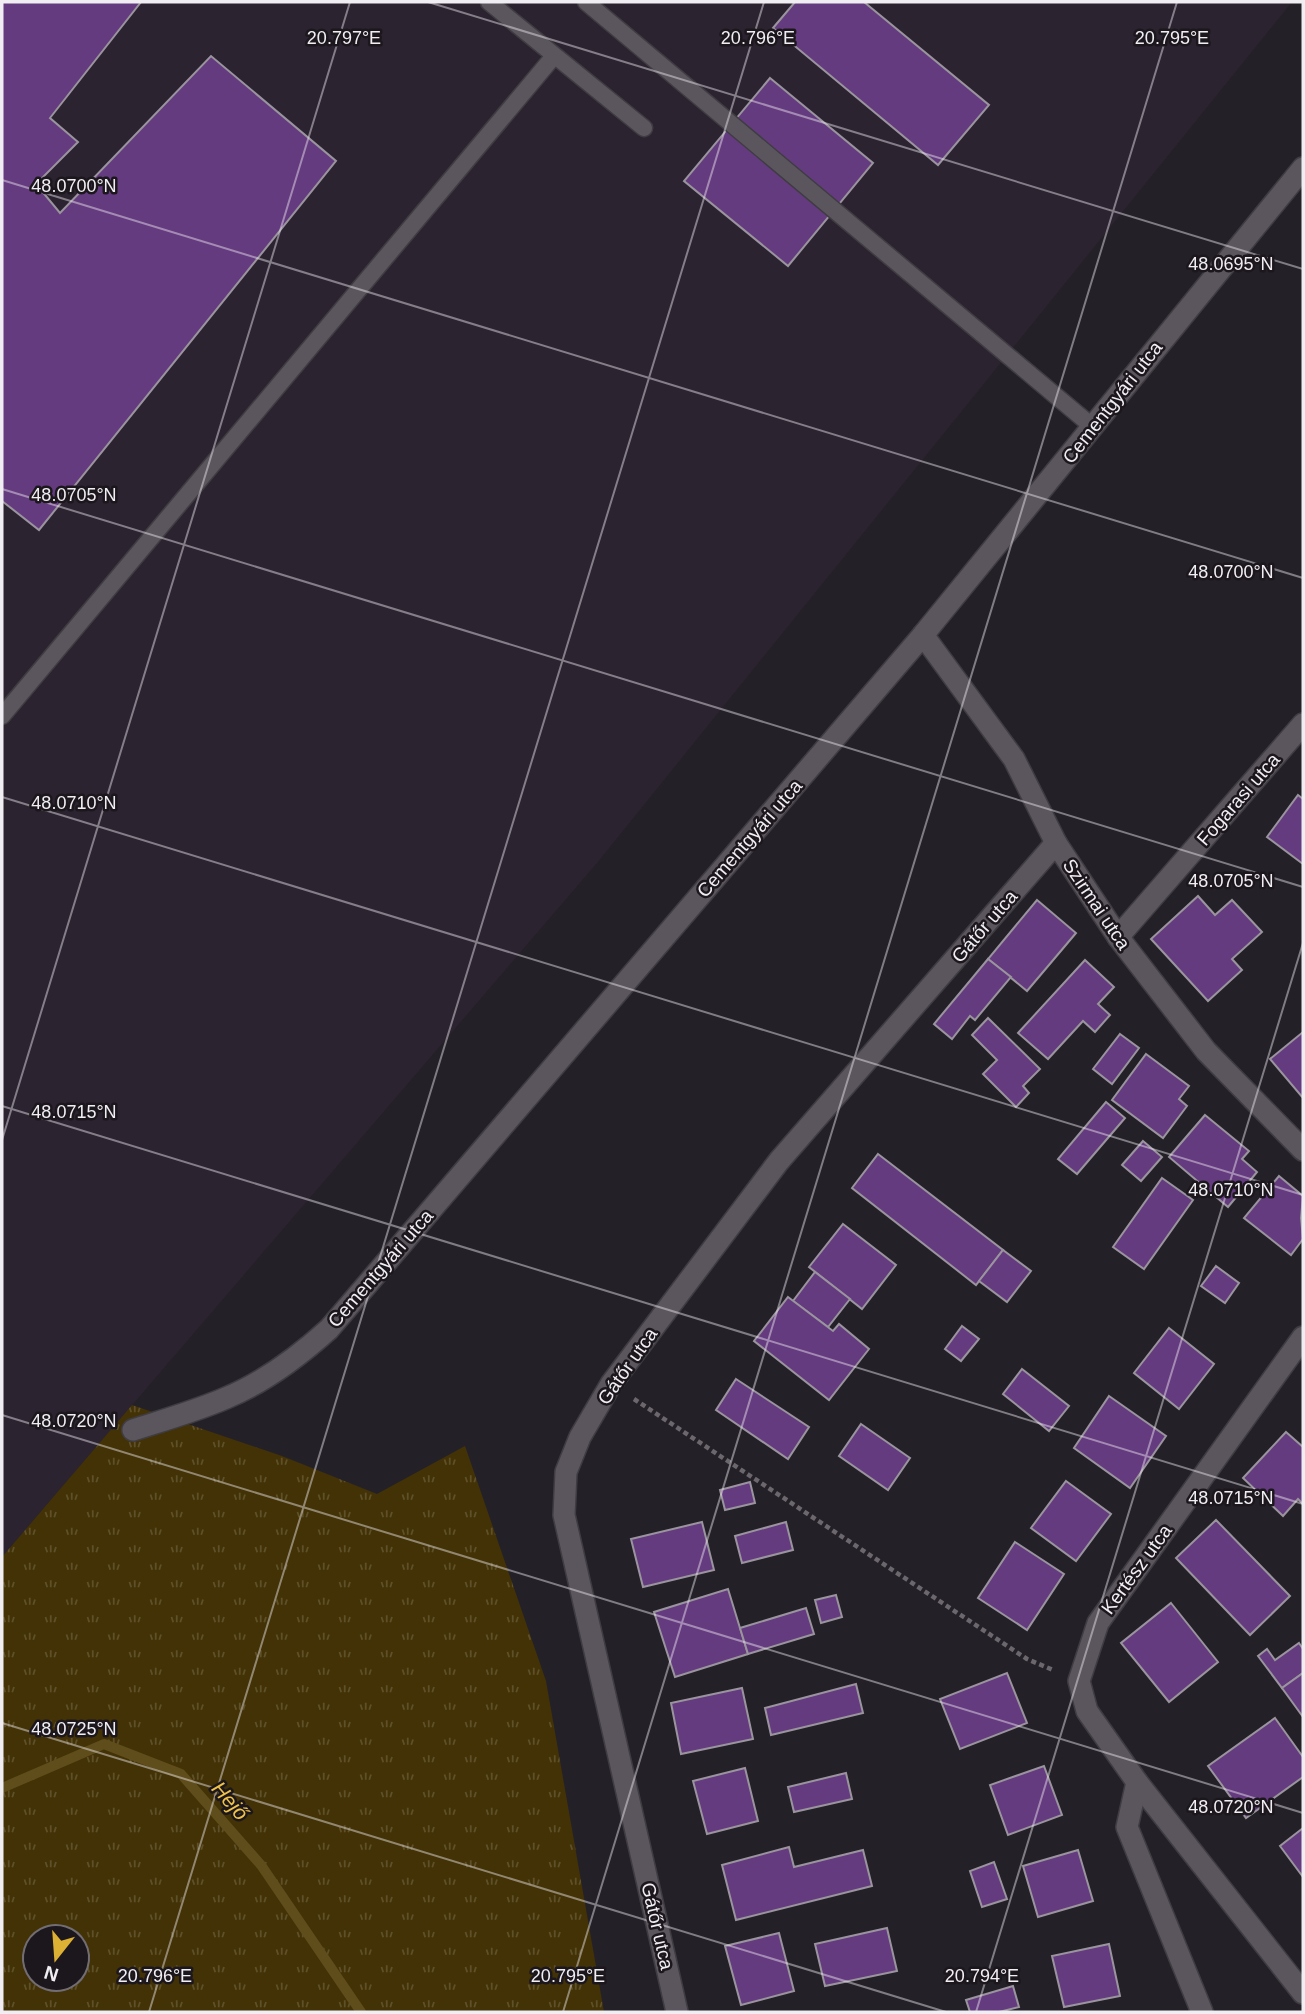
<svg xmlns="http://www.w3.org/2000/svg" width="1305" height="2014" font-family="Helvetica,sans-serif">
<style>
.built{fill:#2b2330}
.grass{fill:url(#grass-tufts);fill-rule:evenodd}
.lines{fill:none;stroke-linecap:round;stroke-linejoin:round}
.stream{stroke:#5f4d1c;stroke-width:10}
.building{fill:#653b7f;stroke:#99949d;stroke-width:2}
.lane-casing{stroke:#3f3c42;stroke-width:19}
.street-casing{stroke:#3f3c42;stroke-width:24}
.path{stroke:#6b676d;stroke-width:4.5;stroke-dasharray:5 3.5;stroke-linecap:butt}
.lane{stroke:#5b565e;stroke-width:16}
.street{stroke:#5b565e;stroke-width:21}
.ticks{fill:none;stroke:#f1eef3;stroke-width:2;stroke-opacity:0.45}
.labels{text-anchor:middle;stroke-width:5;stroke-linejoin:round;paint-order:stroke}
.street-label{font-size:19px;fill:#f1eef3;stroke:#1b171d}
.water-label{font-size:21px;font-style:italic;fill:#f0c346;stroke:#1b171d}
.ticks-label{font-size:18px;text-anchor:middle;fill:#f1eef3;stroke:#1b171d;stroke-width:5;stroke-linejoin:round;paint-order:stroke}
</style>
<defs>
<pattern id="grass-tufts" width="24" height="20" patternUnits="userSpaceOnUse" patternTransform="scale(1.75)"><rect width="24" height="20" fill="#423205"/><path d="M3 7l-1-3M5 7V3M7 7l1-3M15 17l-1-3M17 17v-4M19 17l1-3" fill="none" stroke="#5e502a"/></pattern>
</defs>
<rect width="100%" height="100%" fill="#242027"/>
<!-- built -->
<polygon class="built" points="2,2 1292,2 597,863 2,1557"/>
<!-- grass -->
<path class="grass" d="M132,1405L282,1456L377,1494L465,1446L546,1681L604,2012H2V1557ZM35,1937H77V1979H35Z"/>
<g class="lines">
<!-- stream -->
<polyline class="stream" points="2,1788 104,1744 181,1774 261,1865 361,2012"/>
</g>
<!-- building -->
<g class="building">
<polygon points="2,2 141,2 50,118 78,142 36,184 60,213 211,56 336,161 39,530 2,501"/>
<polygon points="795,2 864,2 989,105 938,165 773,28"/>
<polygon points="770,78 873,163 788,266 684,181"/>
<polygon points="1298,795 1303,799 1303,864 1267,837"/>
<polygon points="1198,896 1215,915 1232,900 1262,932 1232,959 1242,970 1208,1001 1151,939"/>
<polygon points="1037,900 1076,933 1027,991 988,959"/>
<polygon points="988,959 1011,977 975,1020 970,1016 952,1039 934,1024"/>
<polygon points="1085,960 1114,987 1098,1004 1110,1015 1095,1032 1083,1021 1048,1059 1018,1033"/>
<polygon points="988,1018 1040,1069 1023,1086 1029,1093 1016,1107 983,1074 997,1060 972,1035"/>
<polygon points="1303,1032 1303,1098 1270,1059"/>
<polygon points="1120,1034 1139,1048 1112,1084 1093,1069"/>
<polygon points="1146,1054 1189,1086 1179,1099 1187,1106 1163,1138 1112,1100"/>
<polygon points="1106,1102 1125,1118 1077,1174 1058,1159"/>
<polygon points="1205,1115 1249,1151 1242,1159 1257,1172 1228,1207 1169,1157"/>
<polygon points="1143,1141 1162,1157 1141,1181 1122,1165"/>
<polygon points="878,1154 1003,1250 976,1285 852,1188"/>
<polygon points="1279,1176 1303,1196 1301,1218 1303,1239 1291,1255 1244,1218"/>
<polygon points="1162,1178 1193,1200 1144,1269 1113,1247"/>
<polygon points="843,1224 896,1265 862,1309 809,1267"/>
<polygon points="1003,1250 1031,1271 1007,1302 979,1281"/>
<polygon points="1216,1266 1239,1283 1225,1303 1201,1286"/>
<polygon points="815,1272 850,1299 828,1327 793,1301"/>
<polygon points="788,1297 833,1331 839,1324 869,1349 829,1400 754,1341"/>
<polygon points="962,1326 979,1339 961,1361 945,1349"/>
<polygon points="1169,1328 1214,1364 1179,1409 1134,1373"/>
<polygon points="1022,1369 1069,1406 1049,1431 1003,1394"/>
<polygon points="736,1379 809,1427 788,1459 716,1410"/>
<polygon points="1109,1396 1166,1436 1130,1488 1074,1448"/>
<polygon points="861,1424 910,1458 888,1490 839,1456"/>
<polygon points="1286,1432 1303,1447 1303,1504 1298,1499 1283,1516 1243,1478"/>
<polygon points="1066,1481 1111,1514 1076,1561 1031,1528"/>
<polygon points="750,1482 755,1503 725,1510 720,1490"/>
<polygon points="1216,1520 1290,1596 1250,1635 1176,1558"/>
<polygon points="702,1522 714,1570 643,1587 631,1539"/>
<polygon points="786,1522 793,1550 742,1563 735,1536"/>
<polygon points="1015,1542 1064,1574 1027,1630 978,1598"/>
<polygon points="728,1589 748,1654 675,1677 654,1612"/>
<polygon points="836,1595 842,1617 821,1623 815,1600"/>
<polygon points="1171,1603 1218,1662 1169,1702 1121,1643"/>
<polygon points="806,1608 814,1634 748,1654 740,1628"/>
<polygon points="1299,1643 1303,1649 1303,1673 1282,1688 1258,1656 1267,1649 1275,1660"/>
<polygon points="1007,1673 1027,1723 960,1749 940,1699"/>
<polygon points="1303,1673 1303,1717 1282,1688"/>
<polygon points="856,1684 863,1713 771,1735 765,1708"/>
<polygon points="742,1688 753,1739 681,1754 671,1703"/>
<polygon points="1275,1718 1303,1757 1303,1777 1246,1818 1208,1766"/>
<polygon points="1044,1766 1062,1815 1008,1835 990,1785"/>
<polygon points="745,1768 758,1821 707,1834 693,1781"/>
<polygon points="846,1773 852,1799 794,1812 788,1787"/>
<polygon points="1303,1828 1303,1877 1280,1846"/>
<polygon points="789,1847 794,1867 863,1850 872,1886 736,1920 722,1865"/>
<polygon points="1078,1850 1093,1901 1038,1917 1023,1866"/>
<polygon points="994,1862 1007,1899 982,1907 970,1871"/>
<polygon points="887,1928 897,1971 825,1986 815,1944"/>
<polygon points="779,1933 794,1991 741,2005 725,1946"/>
<polygon points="1109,1944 1120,1996 1064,2007 1052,1956"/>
<polygon points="1013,1986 1019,2007 999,2012 970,2012 966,2000"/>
</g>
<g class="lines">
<defs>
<g id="lane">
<polyline points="489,2 644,128"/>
<polyline points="586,2 1093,427"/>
<polyline points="2,716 554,56"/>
</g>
<g id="street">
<polyline points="923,635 1014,759 1056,843 1118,937 1206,1051 1303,1150"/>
<polyline points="1118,937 1303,724"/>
<polyline points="1303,1337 1098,1623 1079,1681 1087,1711 1137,1782 1303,1993"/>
<path d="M133,1430C164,1420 196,1411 226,1398C265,1382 298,1357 329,1329L923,635L1303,168"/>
<polyline points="1137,1782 1127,1827 1202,2012"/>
<polyline points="677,2012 564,1515 566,1472 580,1437 611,1384 779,1161 1056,843"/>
</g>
</defs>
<!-- lane casing -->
<use href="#lane" class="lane-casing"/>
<!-- street casing -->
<use href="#street" class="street-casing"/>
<!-- path -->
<polyline class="path" points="634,1399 1027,1659 1053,1670"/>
<!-- lane -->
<use href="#lane" class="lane"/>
<!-- street -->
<use href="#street" class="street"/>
</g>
<!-- ticks -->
<path class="ticks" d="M428,2L1303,269M2,180L1303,578M2,489L1303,887M2,797L1303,1195M2,1106L1303,1504M2,1140L350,2M2,1415L1303,1813M2,1723L946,2012M149,2012L764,2M563,2012L1177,2M976,2012L1303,943"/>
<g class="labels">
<!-- street labels -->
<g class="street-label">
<text transform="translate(1112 402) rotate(-52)" y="7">Cementgyári utca</text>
<text transform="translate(1238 799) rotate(-49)" y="7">Fogarasi utca</text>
<text transform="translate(749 838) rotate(-49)" y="7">Cementgyári utca</text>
<text transform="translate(1097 904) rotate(56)" y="7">Szirmai utca</text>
<text transform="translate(984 926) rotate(-49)" y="7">Gátőr utca</text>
<text transform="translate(380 1268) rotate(-49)" y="7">Cementgyári utca</text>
<text transform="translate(627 1366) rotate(-55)" y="7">Gátőr utca</text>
<text transform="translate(1136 1569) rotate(-54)" y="7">Kertész utca</text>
<text transform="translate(658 1926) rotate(77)" y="7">Gátőr utca</text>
</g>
<!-- water labels -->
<g class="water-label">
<text transform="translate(230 1801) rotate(49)" y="7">Hejő</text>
</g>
</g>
<g class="ticks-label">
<text x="344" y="44">20.797°E</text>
<text x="758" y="44">20.796°E</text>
<text x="1172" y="44">20.795°E</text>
<text x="74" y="192">48.0700°N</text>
<text x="1231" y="270">48.0695°N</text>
<text x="74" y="501">48.0705°N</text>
<text x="1231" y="578">48.0700°N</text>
<text x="74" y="809">48.0710°N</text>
<text x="1231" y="887">48.0705°N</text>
<text x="74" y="1118">48.0715°N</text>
<text x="1231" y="1196">48.0710°N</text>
<text x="74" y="1427">48.0720°N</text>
<text x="1231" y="1504">48.0715°N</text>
<text x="74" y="1735">48.0725°N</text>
<text x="1231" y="1813">48.0720°N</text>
<text x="155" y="1982">20.796°E</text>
<text x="568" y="1982">20.795°E</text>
<text x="982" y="1982">20.794°E</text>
</g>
<!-- border -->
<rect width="1305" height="2014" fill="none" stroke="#f1eef3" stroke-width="7"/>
<!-- north arrow -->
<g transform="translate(56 1958) rotate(197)"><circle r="33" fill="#1b171d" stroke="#716d73" stroke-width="2"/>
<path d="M0-5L12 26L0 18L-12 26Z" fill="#ddb133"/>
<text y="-10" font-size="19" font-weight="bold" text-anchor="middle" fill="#f1eef3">N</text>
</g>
</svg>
